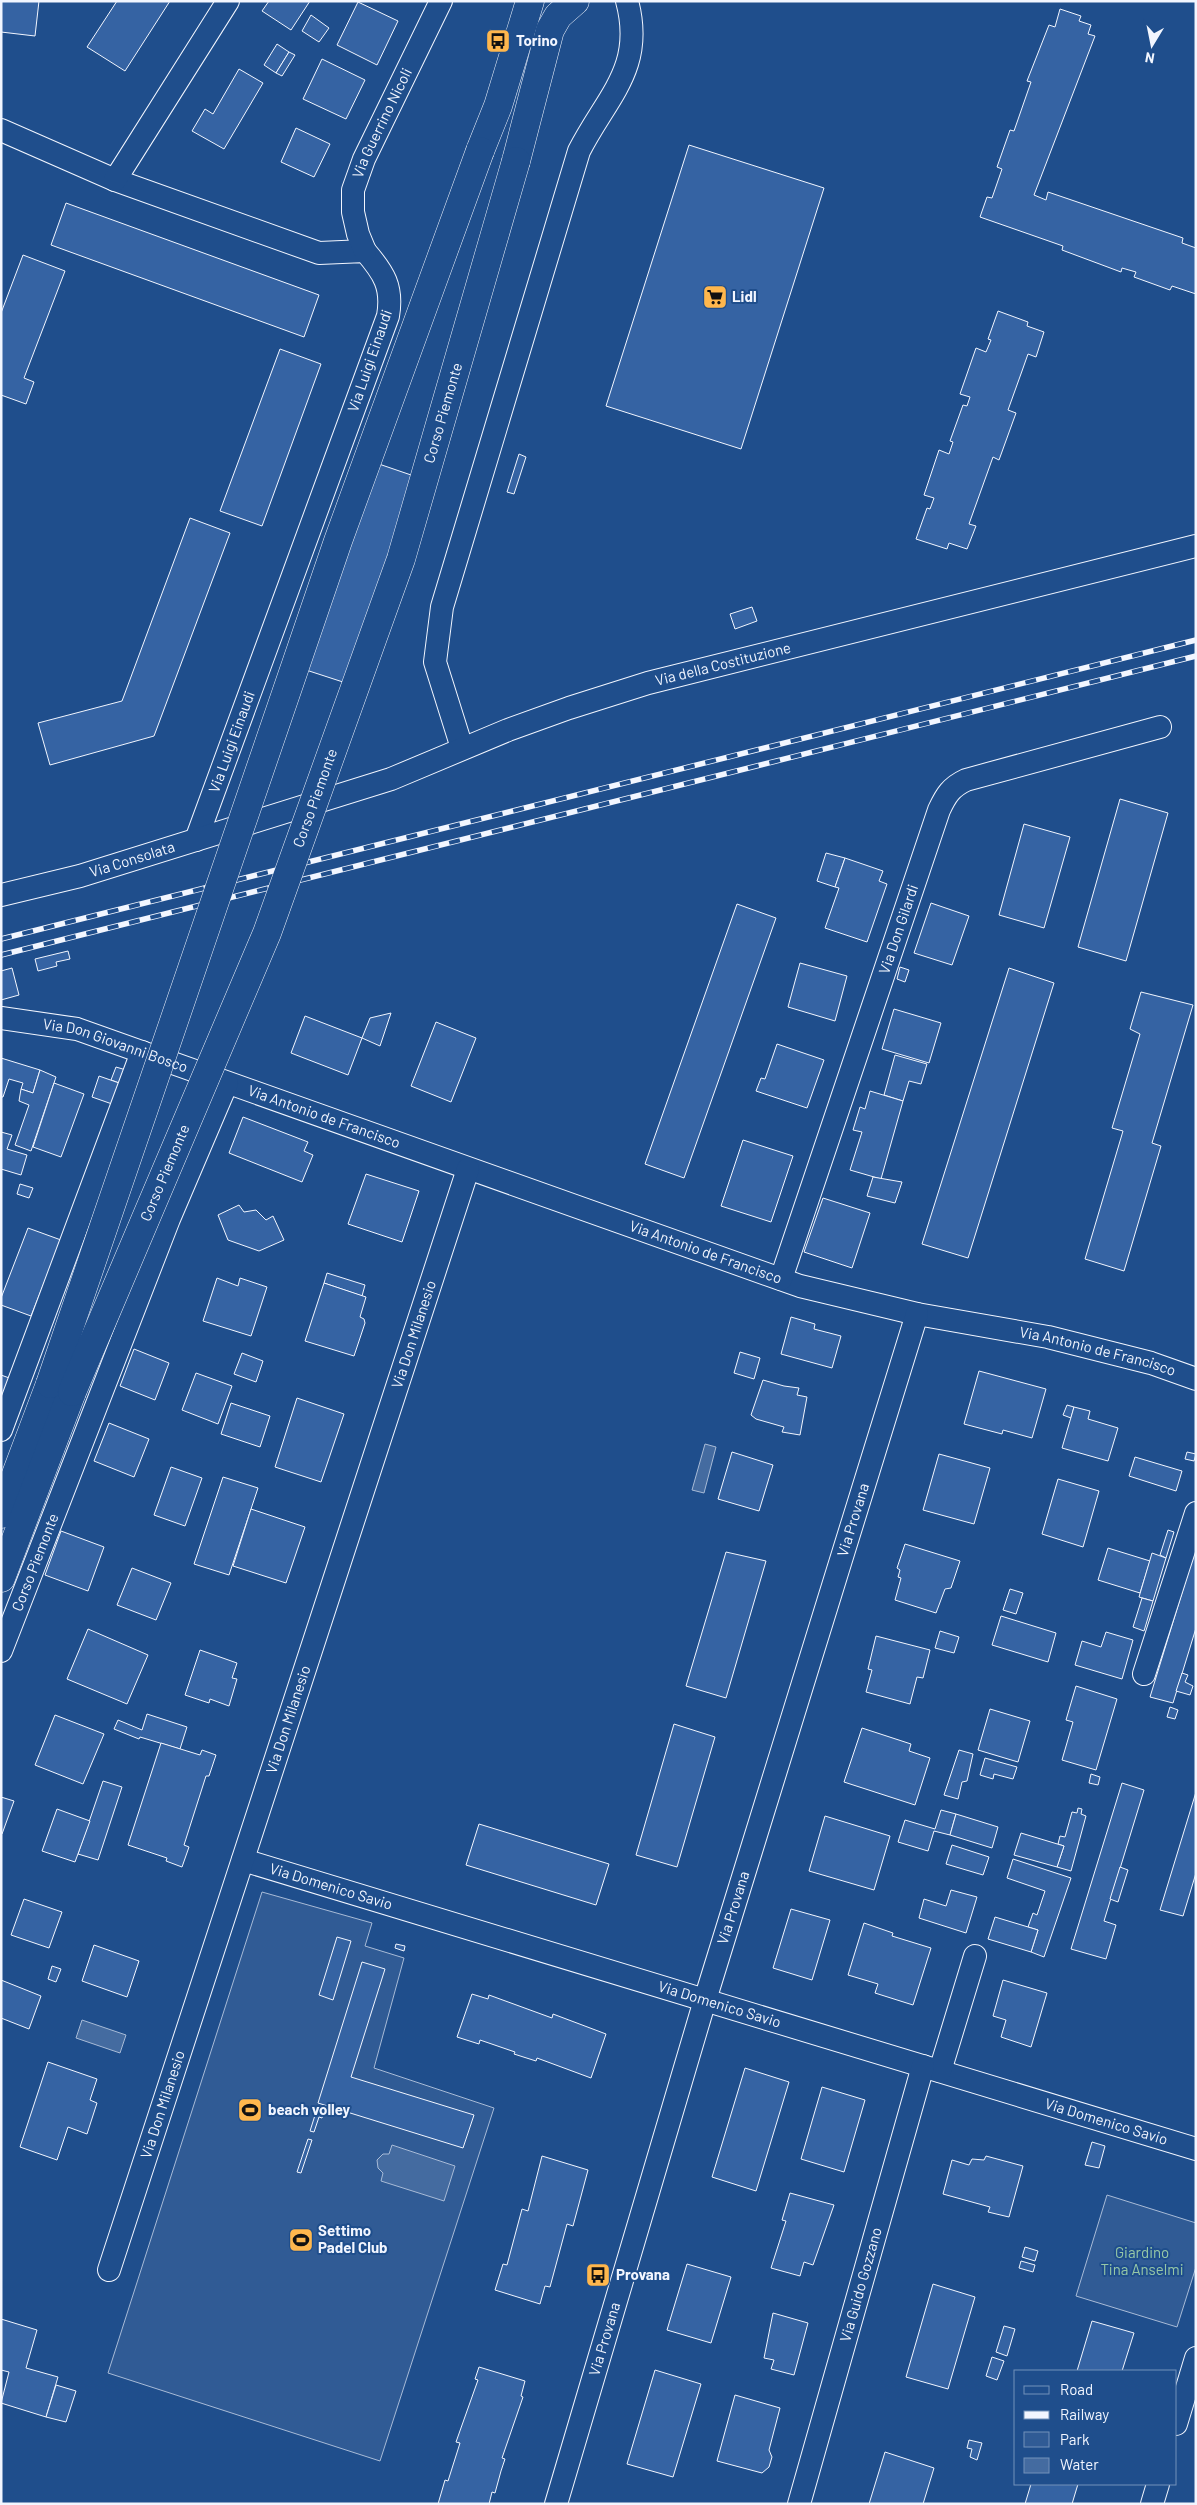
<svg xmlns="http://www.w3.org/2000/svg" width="1197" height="2505" font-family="Barlow,sans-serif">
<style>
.green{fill:#305b95;stroke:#a8bbd7}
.water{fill:#446ba0;stroke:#a8bbd7}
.building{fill:#3563a3;stroke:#f2f6ff}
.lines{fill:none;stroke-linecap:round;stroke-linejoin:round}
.street-casing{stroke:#f2f6ff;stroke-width:24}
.secondary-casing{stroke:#f2f6ff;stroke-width:29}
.street{stroke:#1f4e8c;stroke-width:22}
.secondary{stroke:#1f4e8c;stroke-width:28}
.rail-casing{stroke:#f2f6ff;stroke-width:5.5}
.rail{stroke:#1f4e8c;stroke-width:4;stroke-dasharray:11;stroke-linecap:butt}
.secondary-bridge-casing{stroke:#f2f6ff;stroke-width:29;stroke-linecap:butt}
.secondary-bridge{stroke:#1f4e8c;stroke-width:28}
.labels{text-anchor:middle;stroke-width:4;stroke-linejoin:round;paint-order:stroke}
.poi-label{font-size:15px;font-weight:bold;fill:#f2f6ff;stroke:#1f4e8c;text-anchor:start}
.street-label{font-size:15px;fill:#f2f6ff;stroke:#1f4e8c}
.park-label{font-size:15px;fill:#97c8a6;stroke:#1f4e8c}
</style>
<rect width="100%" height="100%" fill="#1f4e8c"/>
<!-- green -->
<g class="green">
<polygon points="262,1892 372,1923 365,1946 404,1958 374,2068 494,2108 380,2461 108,2373"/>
<polygon points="1107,2195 1196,2223 1196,2267 1177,2327 1076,2296"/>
</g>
<!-- water -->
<g class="water">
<polygon points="705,1444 716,1447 704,1493 692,1490"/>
<polygon points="82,2020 126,2035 120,2053 76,2038"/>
<polygon points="392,2145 455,2166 444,2201 381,2181 383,2173 378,2168 377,2160 383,2154 389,2154"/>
</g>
<!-- building -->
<g class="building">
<polygon points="1,1 39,1 35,36 1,32"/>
<polygon points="117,1 170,1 125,71 87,47"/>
<polygon points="269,1 310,1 291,30 262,11"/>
<polygon points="358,2 398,21 377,65 337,45"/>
<polygon points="1060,9 1081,16 1079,21 1091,25 1088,34 1095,36 1034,195 1046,200 1048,192 1183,238 1182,243 1196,248 1196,294 1172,286 1170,290 1134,277 1136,272 1122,268 1121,272 1062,250 1063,246 980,217 987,197 992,198 1002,169 997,167 1010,130 1014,131 1031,82 1027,81 1049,25 1055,27"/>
<polygon points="311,15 329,28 319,42 302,31"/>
<polygon points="277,44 289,52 276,73 264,65"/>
<polygon points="289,52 295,55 282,76 276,73"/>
<polygon points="322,59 365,80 346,119 303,99"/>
<polygon points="239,69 263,83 224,149 192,131 205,109 213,114"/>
<polygon points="296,128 330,144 314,177 281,162"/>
<polygon points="689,145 824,188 741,449 606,406"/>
<polygon points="66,203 319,295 304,337 51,245"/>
<polygon points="23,255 65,271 24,378 34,382 26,404 1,395 1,313"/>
<polygon points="998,311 1028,322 1027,326 1044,332 1036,357 1028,354 1022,371 1008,410 1016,413 999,460 993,457 969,524 976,526 967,549 949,543 947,549 916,539 927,508 930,509 934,498 924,495 939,450 949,454 953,442 950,441 963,405 967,406 970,397 960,394 976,348 986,352 991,340 988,339"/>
<polygon points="280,349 321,364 262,526 220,511"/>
<polygon points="519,454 526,457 514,494 507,492"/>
<polygon points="373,462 414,476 346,683 303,669"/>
<polygon points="190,518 230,533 154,736 50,765 38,723 122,701"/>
<polygon points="752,607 757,621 735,629 730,614"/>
<polygon points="1120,799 1168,813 1126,961 1078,947"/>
<polygon points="1024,824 1070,837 1044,928 999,915"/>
<polygon points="826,853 845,858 835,887 817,881"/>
<polygon points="845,858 883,871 879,881 887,884 867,942 825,928 839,888 835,887"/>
<polygon points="931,903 969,916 952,965 914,953"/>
<polygon points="737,904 776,918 684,1178 645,1164"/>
<polygon points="68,951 70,959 56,962 57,966 38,971 35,959"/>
<polygon points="800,963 847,976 835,1021 788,1007"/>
<polygon points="900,967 909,970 905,982 897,979"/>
<polygon points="12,968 19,995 1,1000 1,971"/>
<polygon points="1009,968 1054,983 968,1258 922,1244"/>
<polygon points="1141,992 1193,1005 1152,1143 1161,1146 1124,1271 1085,1259 1123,1131 1112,1128 1140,1034 1130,1029"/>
<polygon points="894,1009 941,1023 929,1063 882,1049"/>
<polygon points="391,1013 380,1046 362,1038 370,1018"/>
<polygon points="305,1016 362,1038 348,1075 291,1053"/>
<polygon points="436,1022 476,1038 451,1102 411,1086"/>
<polygon points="777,1044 824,1060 807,1108 756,1091 761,1078 765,1079"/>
<polygon points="895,1055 927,1064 921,1084 909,1081 903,1101 884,1095"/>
<polygon points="1,1058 40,1070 33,1093 21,1089 23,1083 9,1079 3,1097 1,1097"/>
<polygon points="116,1067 126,1070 122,1084 111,1080"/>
<polygon points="40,1070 56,1077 31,1151 15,1145 29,1105 19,1101 21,1089 33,1093"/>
<polygon points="99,1076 122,1084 115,1105 92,1097"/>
<polygon points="54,1083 84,1094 61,1157 33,1147"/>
<polygon points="870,1091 903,1101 881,1179 850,1170 862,1132 853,1130 860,1107 865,1109"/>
<polygon points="243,1117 308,1142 304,1151 313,1155 302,1182 229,1153"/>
<polygon points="1,1132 12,1135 7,1149 27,1155 21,1175 1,1169"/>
<polygon points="743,1140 793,1156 771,1222 721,1206"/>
<polygon points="366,1174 419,1191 402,1242 348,1224"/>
<polygon points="873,1177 902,1182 895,1203 867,1196"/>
<polygon points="20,1184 33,1188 29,1198 17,1194"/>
<polygon points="823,1198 870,1213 852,1268 804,1252"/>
<polygon points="239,1205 244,1212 256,1210 266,1220 273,1216 284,1240 259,1251 228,1240 218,1215"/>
<polygon points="28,1228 61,1240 31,1316 1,1305 1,1298"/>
<polygon points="327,1273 365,1285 362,1296 324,1283"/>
<polygon points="217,1278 238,1286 240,1278 267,1287 251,1336 203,1321"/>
<polygon points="324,1283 366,1297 360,1317 364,1319 365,1323 354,1356 305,1341"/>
<polygon points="791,1317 815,1324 814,1329 841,1336 832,1368 781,1354"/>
<polygon points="134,1349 169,1363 155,1400 120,1386"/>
<polygon points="740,1352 760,1358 754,1379 734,1373"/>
<polygon points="242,1353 263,1361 256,1382 234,1374"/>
<polygon points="979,1371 1046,1389 1032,1438 1003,1430 1002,1434 964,1424"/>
<polygon points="196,1373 232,1386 218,1424 182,1410"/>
<polygon points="1,1375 12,1379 1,1410"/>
<polygon points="763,1380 784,1386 799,1388 797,1395 807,1397 800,1435 782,1432 784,1427 756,1419 751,1415"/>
<polygon points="297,1398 344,1414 321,1482 275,1467"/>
<polygon points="231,1403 270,1416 260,1447 221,1434"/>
<polygon points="1067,1405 1074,1407 1071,1418 1063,1415"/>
<polygon points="1074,1407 1090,1411 1088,1419 1118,1428 1108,1461 1062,1448"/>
<polygon points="109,1423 149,1439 134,1477 94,1461"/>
<polygon points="732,1452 773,1465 759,1511 718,1499"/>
<polygon points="1187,1452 1196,1454 1194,1461 1185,1459"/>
<polygon points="939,1454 990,1468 974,1524 923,1510"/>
<polygon points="1135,1457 1182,1471 1176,1491 1129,1476"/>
<polygon points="171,1467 202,1478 185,1526 154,1515"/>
<polygon points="223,1477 258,1488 229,1575 194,1564"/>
<polygon points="1058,1479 1099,1491 1083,1547 1042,1534"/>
<polygon points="251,1509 305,1527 286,1583 233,1566"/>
<polygon points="1168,1530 1174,1532 1166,1558 1160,1555"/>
<polygon points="61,1531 104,1547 88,1591 45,1575"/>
<polygon points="905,1544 960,1561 951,1588 945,1589 936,1613 895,1600 901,1578 898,1577 900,1570 897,1568"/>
<polygon points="1196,1547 1196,1628 1173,1703 1150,1697"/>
<polygon points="1108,1548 1150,1561 1140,1593 1098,1580"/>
<polygon points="726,1552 766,1561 726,1698 686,1686"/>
<polygon points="1152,1553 1166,1558 1153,1601 1139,1597"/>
<polygon points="132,1568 171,1583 156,1620 117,1605"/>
<polygon points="1010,1589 1023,1593 1016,1614 1003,1610"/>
<polygon points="1142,1598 1153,1601 1144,1631 1133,1627"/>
<polygon points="1001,1616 1056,1633 1048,1662 992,1645"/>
<polygon points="88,1629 148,1655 127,1704 67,1679"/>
<polygon points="940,1631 959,1637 954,1653 935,1648"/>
<polygon points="1106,1632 1133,1640 1122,1679 1075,1665 1082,1641 1101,1647"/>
<polygon points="876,1636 930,1650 923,1678 917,1677 910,1704 866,1692 872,1670 868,1669"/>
<polygon points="200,1650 237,1663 232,1678 237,1679 229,1706 210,1699 209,1703 185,1695"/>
<polygon points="1182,1673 1188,1675 1185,1682 1193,1686 1190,1695 1176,1691"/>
<polygon points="1076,1686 1117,1699 1096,1770 1062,1760 1073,1722 1066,1720"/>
<polygon points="1170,1707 1178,1710 1175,1719 1167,1717"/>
<polygon points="990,1709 1030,1721 1018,1762 978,1750"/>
<polygon points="147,1714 187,1727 180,1749 140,1737 139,1739 114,1729 118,1720 142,1730"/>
<polygon points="55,1715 104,1734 83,1784 35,1765"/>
<polygon points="674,1724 715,1737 677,1867 636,1855"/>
<polygon points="862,1728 911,1744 909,1751 930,1758 915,1805 844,1782"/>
<polygon points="161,1743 200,1755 202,1750 216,1755 209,1776 206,1776 184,1845 189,1847 182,1867 166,1861 167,1858 128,1845"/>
<polygon points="959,1750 973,1754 967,1781 962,1782 958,1799 944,1795"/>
<polygon points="985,1758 1017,1767 1013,1779 994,1774 993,1779 980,1775"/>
<polygon points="1091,1774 1100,1777 1098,1785 1089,1783"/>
<polygon points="103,1781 122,1787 98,1860 78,1854"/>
<polygon points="1122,1783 1144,1790 1104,1921 1116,1925 1106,1959 1071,1949"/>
<polygon points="1196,1792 1196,1873 1183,1916 1160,1910"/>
<polygon points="1,1797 14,1801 2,1834 1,1834"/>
<polygon points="1078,1808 1082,1809 1081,1814 1086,1816 1071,1871 1057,1867 1064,1846 1058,1844 1060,1836 1065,1837 1072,1812 1077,1813"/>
<polygon points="57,1809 90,1821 75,1862 42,1851"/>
<polygon points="941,1810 956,1814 950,1835 934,1831 928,1851 898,1842 905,1820 935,1829"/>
<polygon points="956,1814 998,1827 992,1848 950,1835"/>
<polygon points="825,1816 890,1836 874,1890 809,1871"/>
<polygon points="479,1824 609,1864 596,1905 466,1865"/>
<polygon points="1021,1833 1064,1846 1057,1867 1014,1855"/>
<polygon points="952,1845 989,1857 983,1875 946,1864"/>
<polygon points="1013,1859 1071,1878 1044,1957 1031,1952 1038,1930 1028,1927 1033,1913 1037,1915 1045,1891 1007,1878"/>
<polygon points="1120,1867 1128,1870 1118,1902 1110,1899"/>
<polygon points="951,1890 977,1897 966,1933 919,1918 924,1899 946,1906"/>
<polygon points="24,1899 62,1912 49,1948 11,1935"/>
<polygon points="791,1909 830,1920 812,1980 773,1968"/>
<polygon points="995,1917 1038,1930 1031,1952 988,1939"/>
<polygon points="864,1923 893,1933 892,1936 931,1948 913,2005 875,1993 878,1984 848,1975"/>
<polygon points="337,1937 351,1941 333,2000 319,1995"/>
<polygon points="396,1944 405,1946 404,1951 395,1948"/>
<polygon points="94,1945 139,1961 127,1997 82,1981"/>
<polygon points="362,1962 385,1969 351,2077 474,2115 463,2148 318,2103"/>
<polygon points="52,1966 61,1969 56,1982 48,1979"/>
<polygon points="1,1980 41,1996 29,2029 1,2018"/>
<polygon points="1003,1980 1047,1993 1031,2047 1001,2037 1006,2020 993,2016"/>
<polygon points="472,1994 488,1999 489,1995 552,2018 553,2014 606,2034 591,2078 537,2058 536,2061 514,2054 515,2052 480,2040 479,2044 457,2037"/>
<polygon points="48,2062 97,2079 90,2100 97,2103 87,2134 68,2127 57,2160 20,2147"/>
<polygon points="745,2068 789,2082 756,2191 712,2177"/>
<polygon points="822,2087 865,2100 844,2172 801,2159"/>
<polygon points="316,2112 323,2114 322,2118 319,2117 314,2132 310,2131"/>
<polygon points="308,2139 312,2140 301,2173 297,2172"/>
<polygon points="1092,2142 1105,2146 1099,2168 1085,2165"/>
<polygon points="542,2156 588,2170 573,2226 567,2224 550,2287 545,2286 540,2304 495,2290 503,2264 507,2265 522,2209 528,2211"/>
<polygon points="986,2156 1023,2166 1009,2217 988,2212 990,2207 943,2194 952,2160 969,2165 972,2159 984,2160"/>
<polygon points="790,2193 834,2205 813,2265 804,2262 800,2276 771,2268 786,2221 782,2220"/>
<polygon points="1025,2247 1038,2251 1035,2261 1022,2257"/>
<polygon points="1021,2261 1035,2265 1033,2272 1019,2268"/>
<polygon points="687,2264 731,2277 711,2343 667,2330"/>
<polygon points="933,2284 975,2297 948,2389 906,2377"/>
<polygon points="773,2313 808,2323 794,2375 771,2369 774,2360 764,2358"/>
<polygon points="1,2319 37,2330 26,2368 58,2377 46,2417 1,2403 9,2372 1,2370"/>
<polygon points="1092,2321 1134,2333 1122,2371 1077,2371"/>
<polygon points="1004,2326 1015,2329 1007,2356 996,2352"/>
<polygon points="992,2357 1004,2361 997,2380 986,2376"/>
<polygon points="479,2367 525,2381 521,2396 523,2397 502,2458 505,2459 501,2471 495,2493 492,2492 489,2504 438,2504 445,2480 448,2481 460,2443 456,2442 478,2380 475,2379"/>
<polygon points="655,2370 701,2384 673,2477 627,2464"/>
<polygon points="56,2385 76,2391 66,2422 46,2417"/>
<polygon points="735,2395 780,2408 769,2450 772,2457 769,2467 762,2473 717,2461"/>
<polygon points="969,2440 982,2443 977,2460 970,2457 972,2449 967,2448"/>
<polygon points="885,2452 934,2468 923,2504 869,2504"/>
<polygon points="1031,2484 1078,2484 1072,2504 1025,2504"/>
</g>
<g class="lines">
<defs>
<g id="street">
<path d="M1,130L115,180L319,253L365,251C384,273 393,287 388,316L196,840"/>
<polyline points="115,180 228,1"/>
<path id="s1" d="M365,251L358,234L353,212V190L364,159L441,1"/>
<path d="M462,748L435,662L442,607L579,151C607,96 645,68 627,1"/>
<path id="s2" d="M1,895L80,876L391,779L508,730L569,708L648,683L1196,546"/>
<path id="s3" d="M1,1018L77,1029L800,1286L917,1314L1048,1337L1151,1363L1196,1379"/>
<path id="s4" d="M781,1279L939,810C946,795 951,787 966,780L1160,727"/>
<polyline points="1,1430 142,1052"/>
<path id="s5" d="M1,1651L169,1219L227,1083"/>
<polyline points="1144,1674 1196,1513"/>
<path id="s6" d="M243,1860L1196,2149"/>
<polyline points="940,2071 975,1956"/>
<path id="s7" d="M109,2270L468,1169"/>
<polyline points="1176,2424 1196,2358"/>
<path id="s8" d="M556,2504L705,2000L917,1314"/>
<path id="s9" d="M799,2504L923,2066"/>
<polyline points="1152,2504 1158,2484"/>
</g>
<g id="secondary">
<polyline points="480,151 498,106 530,1"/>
<polyline points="516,161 550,30 558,16 575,1"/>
<polyline points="1,1514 50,1384"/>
<polyline points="1,1578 72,1392"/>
</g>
</defs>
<!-- street casing -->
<use href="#street" class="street-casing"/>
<!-- secondary casing -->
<use href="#secondary" class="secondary-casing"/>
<!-- street -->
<use href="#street" class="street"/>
<!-- secondary -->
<use href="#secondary" class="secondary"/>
<defs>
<g id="rail">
<polyline points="1,939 1196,640"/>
<polyline points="1,955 1196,656"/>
</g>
</defs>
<!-- rail casing -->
<use href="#rail" class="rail-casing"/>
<!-- rail -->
<use href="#rail" class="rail"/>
<defs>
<g id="secondary-bridge">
<polyline points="50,1384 338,541 480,151"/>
<path id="s10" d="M72,1392L267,933L401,559L516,161"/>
</g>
</defs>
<!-- secondary-bridge casing -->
<use href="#secondary-bridge" class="secondary-bridge-casing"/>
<!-- secondary-bridge -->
<use href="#secondary-bridge" class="secondary-bridge"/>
</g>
<!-- icons -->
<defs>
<symbol id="bus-square" viewBox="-11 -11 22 22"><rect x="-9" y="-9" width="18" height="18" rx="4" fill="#ffb74d" stroke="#1f4e8c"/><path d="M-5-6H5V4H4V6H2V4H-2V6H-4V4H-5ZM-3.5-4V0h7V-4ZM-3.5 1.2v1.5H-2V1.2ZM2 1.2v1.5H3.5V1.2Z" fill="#111"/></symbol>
<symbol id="supermarket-square" viewBox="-11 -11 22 22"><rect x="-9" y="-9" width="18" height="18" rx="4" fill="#ffb74d" stroke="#1f4e8c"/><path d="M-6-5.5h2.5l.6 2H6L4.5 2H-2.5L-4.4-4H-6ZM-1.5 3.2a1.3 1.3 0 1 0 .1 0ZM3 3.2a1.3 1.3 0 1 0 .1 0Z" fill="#111"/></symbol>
<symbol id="stadium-square" viewBox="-11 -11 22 22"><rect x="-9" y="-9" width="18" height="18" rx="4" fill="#ffb74d" stroke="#1f4e8c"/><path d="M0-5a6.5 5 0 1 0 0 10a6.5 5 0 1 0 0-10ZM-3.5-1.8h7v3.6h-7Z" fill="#111"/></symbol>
</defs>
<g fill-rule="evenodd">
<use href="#bus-square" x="484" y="27" width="28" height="28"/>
<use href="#supermarket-square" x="701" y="283" width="28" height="28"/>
<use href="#stadium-square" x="236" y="2096" width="28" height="28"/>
<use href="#stadium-square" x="287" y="2226" width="28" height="28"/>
<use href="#bus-square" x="584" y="2261" width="28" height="28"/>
</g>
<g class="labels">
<!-- poi labels -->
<g class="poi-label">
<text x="516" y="46">Torino</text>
<text x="732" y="302">Lidl</text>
<text x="268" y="2115">beach volley</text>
<text x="318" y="2236">Settimo<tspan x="318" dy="17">Padel Club</tspan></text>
<text x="616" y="2280">Provana</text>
</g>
<!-- street labels -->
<g class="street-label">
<text dy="5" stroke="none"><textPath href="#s1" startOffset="136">Via Guerrino Nicoli</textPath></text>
<text transform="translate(370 361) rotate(-71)" y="5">Via Luigi Einaudi</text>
<text dy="5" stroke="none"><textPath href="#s10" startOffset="1048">Corso Piemonte</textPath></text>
<text dy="5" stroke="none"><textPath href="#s2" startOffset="759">Via della Costituzione</textPath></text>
<text transform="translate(232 742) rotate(-70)" y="5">Via Luigi Einaudi</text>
<text dy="5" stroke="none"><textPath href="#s10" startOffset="642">Corso Piemonte</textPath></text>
<text dy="5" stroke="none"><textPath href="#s2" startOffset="136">Via Consolata</textPath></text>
<text dy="5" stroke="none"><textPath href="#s4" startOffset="369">Via Don Gilardi</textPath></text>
<text dy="5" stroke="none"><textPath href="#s3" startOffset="118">Via Don Giovanni Bosco</textPath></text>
<text dy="5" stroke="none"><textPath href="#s3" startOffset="339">Via Antonio de Francisco</textPath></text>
<text dy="5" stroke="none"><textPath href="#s10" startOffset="238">Corso Piemonte</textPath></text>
<text dy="5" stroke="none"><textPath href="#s3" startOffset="744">Via Antonio de Francisco</textPath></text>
<text dy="5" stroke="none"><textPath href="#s7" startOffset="984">Via Don Milanesio</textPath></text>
<text dy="5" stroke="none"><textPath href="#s3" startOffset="1149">Via Antonio de Francisco</textPath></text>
<text dy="5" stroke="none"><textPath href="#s8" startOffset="1028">Via Provana</textPath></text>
<text dy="5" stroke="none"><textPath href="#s5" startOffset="95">Corso Piemonte</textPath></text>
<text dy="5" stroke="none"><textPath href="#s7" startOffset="579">Via Don Milanesio</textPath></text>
<text dy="5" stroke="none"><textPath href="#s6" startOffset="92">Via Domenico Savio</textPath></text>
<text dy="5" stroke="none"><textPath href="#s8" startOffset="622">Via Provana</textPath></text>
<text dy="5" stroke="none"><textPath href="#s6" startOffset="498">Via Domenico Savio</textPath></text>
<text dy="5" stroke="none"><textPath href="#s7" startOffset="174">Via Don Milanesio</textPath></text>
<text dy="5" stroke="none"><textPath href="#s6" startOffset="902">Via Domenico Savio</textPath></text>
<text dy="5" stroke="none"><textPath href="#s9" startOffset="228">Via Guido Gozzano</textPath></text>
<text dy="5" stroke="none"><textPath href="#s8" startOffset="172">Via Provana</textPath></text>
</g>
<!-- park labels -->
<g class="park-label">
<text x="1142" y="2258">Giardino<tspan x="1142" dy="17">Tina Anselmi</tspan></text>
</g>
</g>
<!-- border -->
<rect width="1197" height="2505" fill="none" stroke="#f2f6ff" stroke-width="5"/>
<!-- legend -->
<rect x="1014" y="2370" width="162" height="115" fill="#1f4e8c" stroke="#7391ba"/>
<rect x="1024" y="2386" width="25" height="8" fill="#1f4e8c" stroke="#7391ba"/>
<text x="1060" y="2395" font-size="15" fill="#f2f6ff">Road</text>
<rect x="1024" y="2411" width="25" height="8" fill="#f2f6ff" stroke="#7391ba"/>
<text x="1060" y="2420" font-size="15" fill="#f2f6ff">Railway</text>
<rect x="1024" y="2432" width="25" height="15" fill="#305b95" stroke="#7391ba"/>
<text x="1060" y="2445" font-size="15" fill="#f2f6ff">Park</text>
<rect x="1024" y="2458" width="25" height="15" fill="#446ba0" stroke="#7391ba"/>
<text x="1060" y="2470" font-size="15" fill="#f2f6ff">Water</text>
<!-- north arrow -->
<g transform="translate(1152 45) rotate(190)" stroke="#1f4e8c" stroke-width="4" paint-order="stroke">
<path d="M0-4L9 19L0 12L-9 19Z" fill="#f2f6ff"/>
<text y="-8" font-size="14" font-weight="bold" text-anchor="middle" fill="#f2f6ff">N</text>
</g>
</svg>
